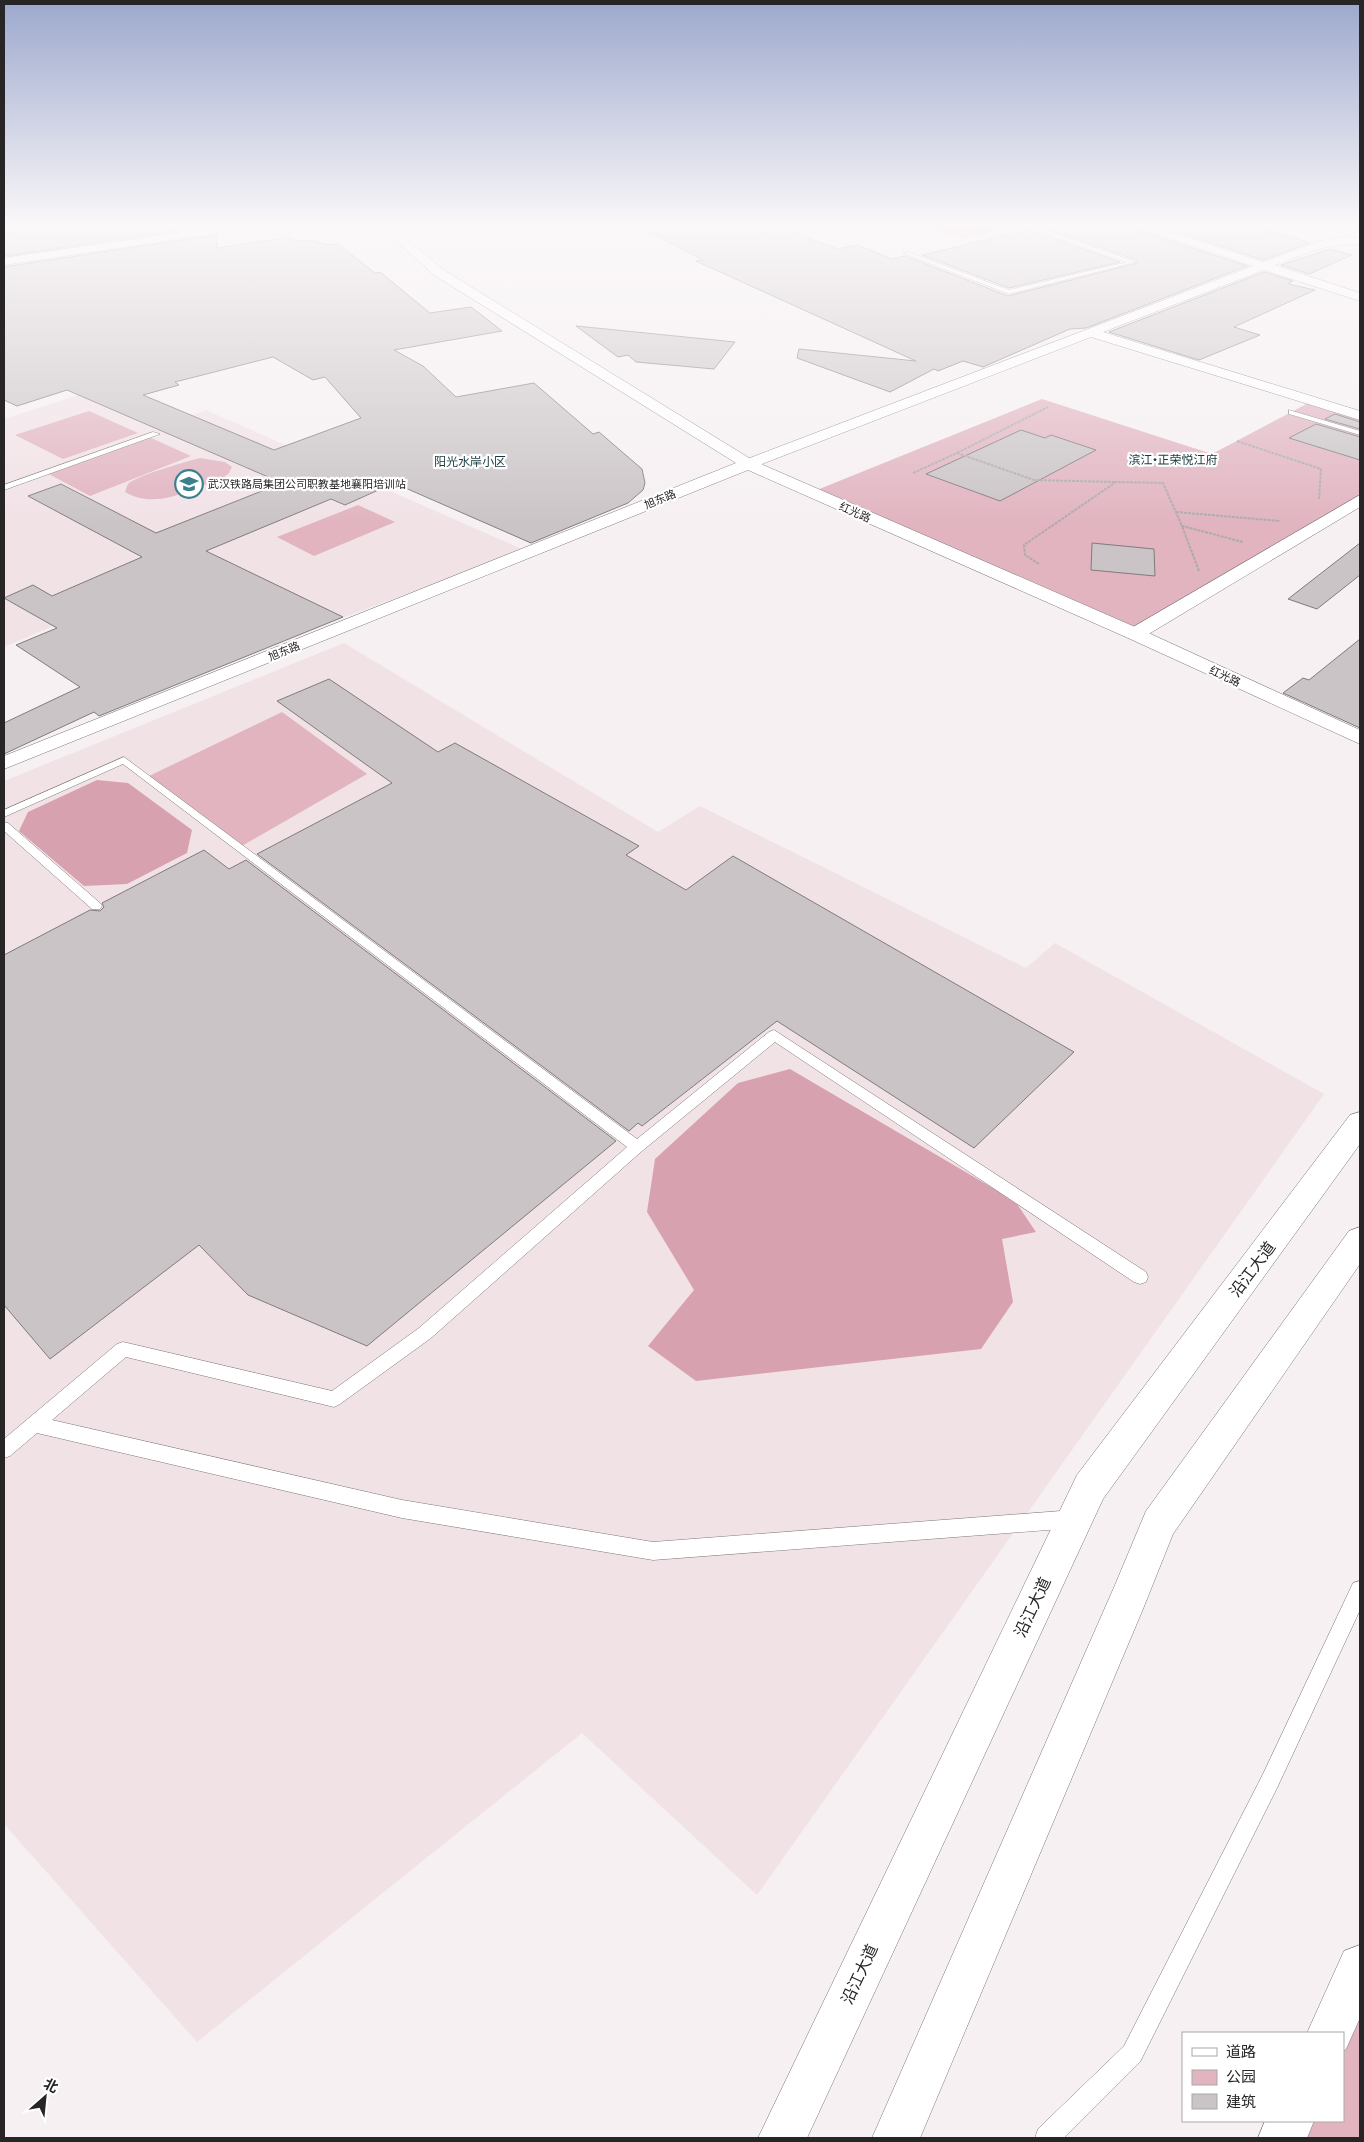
<svg xmlns="http://www.w3.org/2000/svg" width="1364" height="2142" font-family="Overpass,'Noto Sans SC',sans-serif">
<style>
.built{fill:#f1e2e6}
.green{fill:#e1b4c0}
.forest{fill:#d8a1b0}
.building{fill:#cac4c6;stroke:#817b7d;fill-rule:evenodd}
.lines{fill:none;stroke-linecap:round;stroke-linejoin:round}
.lane-casing{stroke:#7c7778;stroke-width:1}
.street-casing{stroke:#7c7778;stroke-width:1}
.secondary-casing{stroke:#7c7778;stroke-width:1}
.primary-casing{stroke:#7c7778;stroke-width:1}
.highway-casing{stroke:#7c7778;stroke-width:1}
.path{stroke:#afaaac;stroke-width:2;stroke-dasharray:3 1;stroke-linecap:butt}
.lane{fill:#fff;fill-rule:evenodd}
.street{fill:#fff;fill-rule:evenodd}
.secondary{fill:#fff;fill-rule:evenodd}
.primary{fill:#fff;fill-rule:evenodd}
.highway{fill:#fff;fill-rule:evenodd}
.labels{text-anchor:middle;stroke-width:4.5;stroke-linejoin:round;paint-order:stroke}
.far-poi-label{font-size:11px;fill:#282526;stroke:#fff;text-anchor:start}
.far-street-label{font-size:11px;fill:#282526;stroke:#fff}
.far-neighbourhood-label{font-size:12px;fill:#16383e;stroke:#fff}
.near-street-label{font-size:16px;fill:#282526;stroke:#fff}
</style>
<rect width="100%" height="100%" fill="#f6f0f2"/>
<!-- built -->
<g class="built">
<polygon points="103,387 182,419 206,410 524,550 315,628 189,568 4,647 4,419"/>
<polygon points="344,643 658,832 700,806 1026,968 1055,943 1324,1094 757,1895 582,1733 197,2042 4,1824 4,781"/>
</g>
<!-- green -->
<g class="green">
<polygon points="1042,399 1212,454 1312,401 1360,416 1360,500 1135,634 812,492"/>
<polygon points="89,411 138,433 63,459 15,435"/>
<polygon points="149,437 191,456 90,496 47,473"/>
<path d="M200,458L225,462L232,467L229,473L224,477C194,488 156,511 125,492C126,489 127,486 128,484C135,476 188,461 200,458Z"/>
<polygon points="358,505 395,522 314,556 277,537"/>
<polygon points="282,712 367,774 240,847 147,777"/>
<polygon points="1360,1967 1360,2138 1282,2138 1290,2121 1343,2121 1343,2033 1330,2033"/>
</g>
<!-- forest -->
<g class="forest">
<polygon points="921,225 1013,225 1018,226 962,239"/>
<polygon points="97,780 128,783 192,830 187,853 127,884 84,886 19,831 28,812"/>
<polygon points="790,1069 1015,1201 1036,1232 1002,1239 1013,1302 981,1349 696,1381 648,1346 694,1290 647,1212 655,1159 738,1083"/>
</g>
<!-- building -->
<g class="building">
<polygon points="57,225 215,225 4,256 4,233"/>
<polygon points="636,225 774,225 837,249 858,245 892,259 905,256 1008,296 1138,263 1137,260 1041,227 1050,225 1132,225 1134,229 1247,266 1086,328 1070,329 983,367 963,361 938,371 934,369 890,392 797,358 799,349 916,361 696,261 703,260"/>
<polygon points="1156,225 1250,225 1310,243 1263,260"/>
<polygon points="1029,230 1120,262 1009,288 922,255"/>
<path d="M216,235L217,248L290,237L294,240L314,241L327,245L338,244L375,273L380,272L430,313L471,307L502,331L394,350L423,366L456,397L534,383L593,434L599,432L642,469L645,483L643,490L628,503L531,543L394,483L345,505L331,499L206,551L343,617L99,716L94,712L4,754V723L80,687L16,645L57,628L4,598L33,585L52,596L142,557L28,496L61,484L156,533L282,483L67,390L17,406L4,400V267ZM273,357L313,380L325,377L361,418L274,450L143,395L179,385L175,382Z"/>
<polygon points="1330,249 1352,255 1309,274 1281,265"/>
<polygon points="1264,272 1293,281 1288,284 1315,290 1234,327 1260,335 1199,360 1109,332"/>
<polygon points="576,326 616,330 735,342 714,369 636,362 628,355 618,357"/>
<polygon points="1335,414 1360,422 1360,429 1325,419"/>
<polygon points="1316,424 1360,437 1360,460 1289,438"/>
<polygon points="1021,430 1045,438 1051,435 1096,450 1000,501 926,474"/>
<polygon points="1092,543 1154,549 1155,576 1091,570"/>
<polygon points="1360,543 1360,575 1317,609 1288,599"/>
<polygon points="1360,639 1360,728 1283,693 1303,678 1309,680"/>
<polygon points="329,679 438,752 455,743 639,846 626,855 686,890 733,856 1074,1052 974,1148 777,1021 642,1126 638,1123 629,1131 257,854 392,783 277,701"/>
<polygon points="204,850 229,869 246,860 616,1141 367,1346 248,1295 199,1245 50,1359 4,1305 4,955 90,910 100,911 104,907 102,903"/>
</g>
<g class="lines">
<defs>
<g id="lane">
<polygon points="1021,225 1029,225 1136,262 1009,294 903,253 908,252 1009,290 1127,262"/>
<polygon points="1289,410 1360,431 1360,435 1289,414"/>
<polygon points="153,432 160,434 4,490 4,485"/>
<polygon points="124,757 637,1139 769,1032 774,1030 1146,1272 1148,1277 1146,1282 1140,1284 1134,1282 775,1042 642,1151 431,1338 340,1404 334,1407 126,1357 52,1420 402,1500 653,1542 1074,1510 1080,1513 1083,1519 1080,1525 1074,1528 653,1560 402,1518 37,1433 10,1456 4,1458 4,1439 117,1344 123,1342 332,1391 419,1328 627,1147 123,764 4,817 4,810"/>
<polygon points="4,822 8,823 100,903 102,906 100,909 92,909 4,831"/>
<polygon points="1360,1581 1360,1610 1277,1788 1140,2062 1064,2138 1035,2138 1038,2129 1124,2046 1263,1774 1353,1583"/>
</g>
<g id="street">
<path d="M1134,225H1150L1263,262L1320,241L1345,237L1360,238V244C1329,243 1304,254 1275,265L1360,293V301L1264,270L1103,332L1360,411V420L1091,337L754,467H742L740,464L742,461L1253,266L1135,227Z"/>
<polygon points="1360,495 1360,507 1142,638 1128,638 1126,634 1128,630"/>
<polygon points="1360,1945 1360,2018 1346,2049 1343,2051 1343,2033 1307,2033 1344,1951"/>
<polygon points="1265,2121 1314,2121 1307,2138 1258,2138"/>
</g>
<g id="secondary">
<polygon points="379,225 390,225 442,269 754,461 1142,630 1360,730 1360,744 1128,638 748,470 4,769 4,756 736,463 434,275"/>
<polygon points="1360,1112 1360,1144 1103,1499 807,2138 758,2138 1077,1475 1350,1115"/>
<polygon points="1360,1227 1360,1264 1173,1534 1143,1609 920,2138 872,2138 1115,1585 1146,1511 1349,1231"/>
</g>
<g id="primary">
<polygon points="231,225 258,225 253,228 4,265 4,258"/>
<polygon points="1320,225 1337,225 1360,232 1360,238 1321,227"/>
</g>
<polygon id="highway" points="1329,225 1360,227 1360,233 1330,227"/>
</defs>
<!-- lane casing -->
<use href="#lane" class="lane-casing"/>
<!-- street casing -->
<use href="#street" class="street-casing"/>
<!-- secondary casing -->
<use href="#secondary" class="secondary-casing"/>
<!-- primary casing -->
<use href="#primary" class="primary-casing"/>
<!-- highway casing -->
<use href="#highway" class="highway-casing"/>
<!-- path -->
<g class="path">
<polyline points="1237,441 1321,469 1319,499"/>
<polyline points="957,453 1048,407"/>
<polyline points="913,473 957,453 1034,480 1115,482"/>
<polyline points="1176,512 1280,521"/>
<polyline points="1039,564 1025,555 1024,545 1116,482 1163,483 1182,526"/>
<polyline points="1199,571 1182,526 1243,542"/>
</g>
<!-- lane -->
<use href="#lane" class="lane"/>
<!-- street -->
<use href="#street" class="street"/>
<!-- secondary -->
<use href="#secondary" class="secondary"/>
<!-- primary -->
<use href="#primary" class="primary"/>
<!-- highway -->
<use href="#highway" class="highway"/>
</g>
<!-- sky -->
<linearGradient id="sky" x2="0" y2="1"><stop stop-color="#9ca8cd"/><stop offset="0.43" stop-color="#fbf8f9"/><stop offset="1" stop-color="#fbf8f9" stop-opacity="0"/></linearGradient>
<rect width="1364" height="525" fill="url(#sky)"/>
<!-- icons -->
<defs>
<symbol id="university-ring" viewBox="-11 -11 22 22"><circle r="9.5" fill="#fff" stroke="#3b818d" stroke-width="1.5"/><path d="M0-5L7-2L0 1L-7-2ZM-4 1L0 2.5L4 1V4Q0 6-4 4Z" fill="#3b818d"/></symbol>
</defs>
<g fill-rule="evenodd">
<use href="#university-ring" x="173" y="468" width="32" height="32"/>
</g>
<g class="labels">
<!-- far-poi labels -->
<g class="far-poi-label">
<text x="208" y="488">武汉铁路局集团公司职教基地襄阳培训站</text>
</g>
<!-- far-street labels -->
<g class="far-street-label">
<text transform="translate(660 499) rotate(-22)" y="4">旭东路</text>
<text transform="translate(855 512) rotate(24)" y="4">红光路</text>
<text transform="translate(284 651) rotate(-22)" y="4">旭东路</text>
<text transform="translate(1225 676) rotate(25)" y="4">红光路</text>
</g>
<!-- far-neighbourhood labels -->
<g class="far-neighbourhood-label">
<text x="1173" y="464">滨江•正荣悦江府</text>
<text x="470" y="466">阳光水岸小区</text>
</g>
<!-- near-street labels -->
<g class="near-street-label">
<text transform="translate(1252 1269) rotate(-53)" y="6">沿江大道</text>
<text transform="translate(1032 1607) rotate(-65)" y="6">沿江大道</text>
<text transform="translate(859 1974) rotate(-65)" y="6">沿江大道</text>
</g>
</g>
<!-- border -->
<rect width="1364" height="2142" fill="none" stroke="#282526" stroke-width="10"/>
<!-- legend -->
<rect x="1182" y="2032" width="162" height="90" fill="#ffffff" stroke="#a9a8a8"/>
<rect x="1192" y="2048" width="25" height="8" fill="#ffffff" stroke="#a9a8a8"/>
<text x="1226" y="2057" font-size="15" fill="#282526">道路</text>
<rect x="1192" y="2070" width="25" height="15" fill="#e1b4c0" stroke="#a9a8a8"/>
<text x="1226" y="2082" font-size="15" fill="#282526">公园</text>
<rect x="1192" y="2094" width="25" height="15" fill="#cac4c6" stroke="#a9a8a8"/>
<text x="1226" y="2107" font-size="15" fill="#282526">建筑</text>
<!-- north arrow -->
<g transform="translate(45 2097) rotate(27)" stroke="#ffffff" stroke-width="4" paint-order="stroke">
<path d="M0-4L9 19L0 12L-9 19Z" fill="#282526"/>
<text y="-8" font-size="14" font-weight="bold" text-anchor="middle" fill="#282526">北</text>
</g>
</svg>
